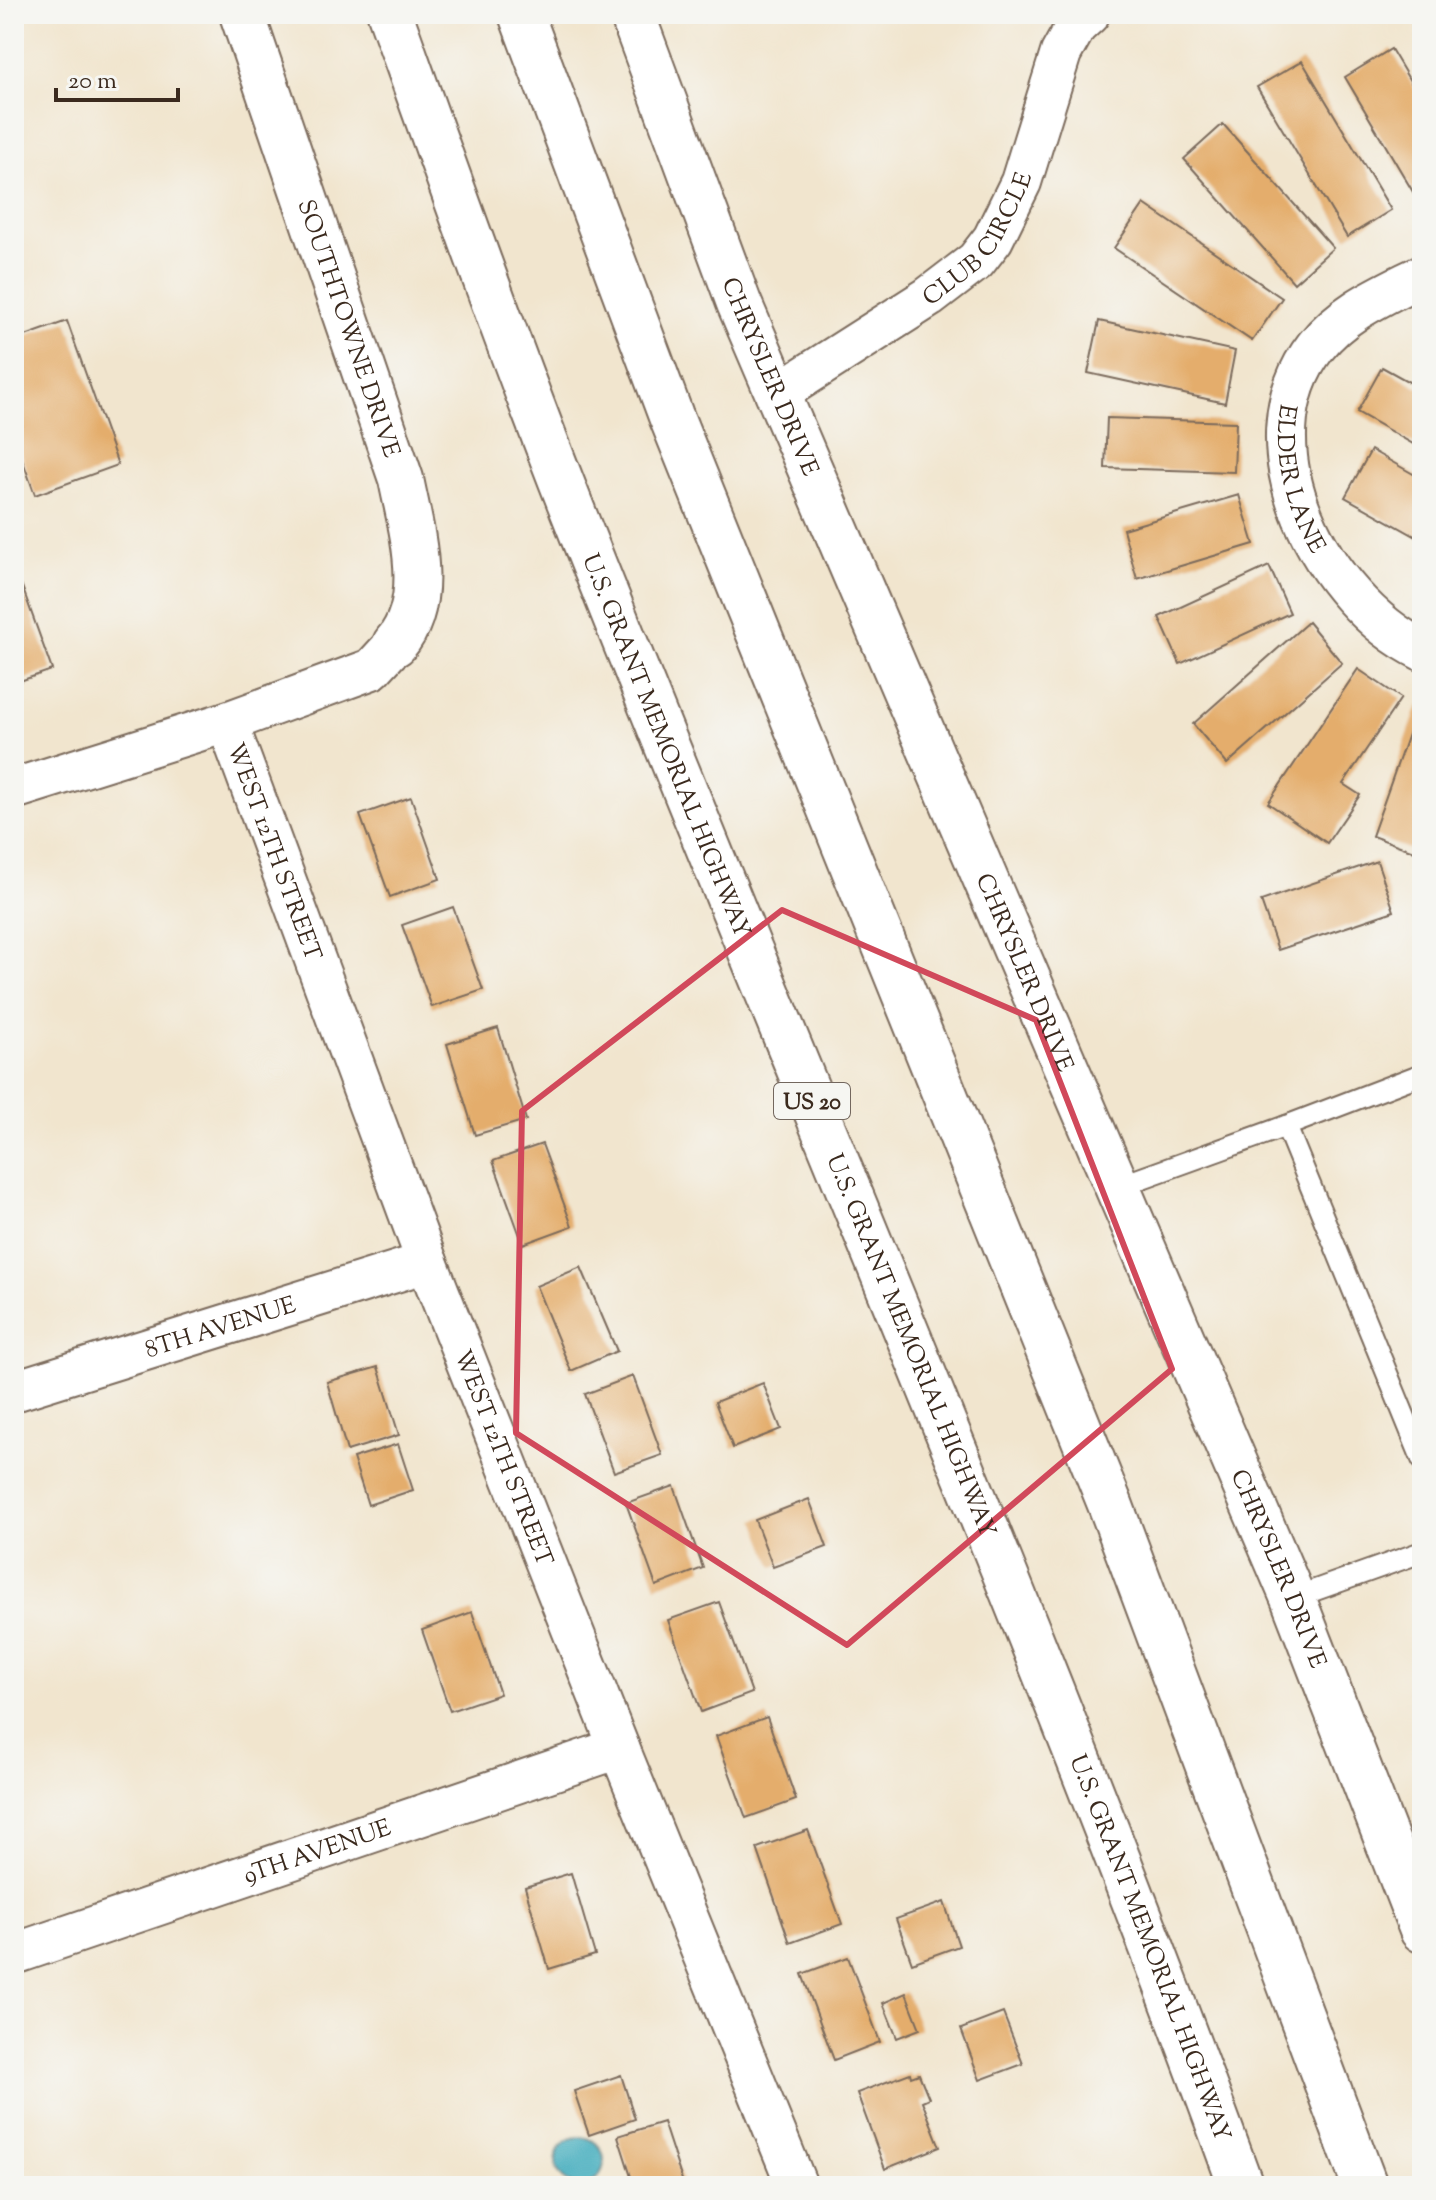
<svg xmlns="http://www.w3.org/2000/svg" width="1436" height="2200" font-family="'Sorts Mill Goudy',serif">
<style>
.water{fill:#3daabc;stroke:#3c6a6d;stroke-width:2}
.building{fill:#e4ad6c}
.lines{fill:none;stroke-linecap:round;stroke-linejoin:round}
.lane-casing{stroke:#7b6b5c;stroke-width:24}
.street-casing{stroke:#7b6b5c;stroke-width:44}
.secondary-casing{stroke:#7b6b5c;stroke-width:48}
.primary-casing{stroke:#7b6b5c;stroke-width:48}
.lane{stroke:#fff;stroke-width:20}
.street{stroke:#fff;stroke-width:40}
.secondary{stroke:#fff;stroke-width:44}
.primary{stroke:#fff;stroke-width:44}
.marked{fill:none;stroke:#d1495b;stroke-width:6;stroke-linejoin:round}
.labels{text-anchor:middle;stroke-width:7;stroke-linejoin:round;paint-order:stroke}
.shield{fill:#f6f6f2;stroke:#73675e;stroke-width:2}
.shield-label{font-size:22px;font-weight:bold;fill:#3b2a1e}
.street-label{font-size:24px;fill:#3b2a1e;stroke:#f6f6f2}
</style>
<rect width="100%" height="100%" fill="#f6f6f2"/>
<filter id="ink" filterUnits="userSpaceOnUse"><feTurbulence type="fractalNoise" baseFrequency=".0125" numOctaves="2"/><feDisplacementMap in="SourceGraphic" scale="16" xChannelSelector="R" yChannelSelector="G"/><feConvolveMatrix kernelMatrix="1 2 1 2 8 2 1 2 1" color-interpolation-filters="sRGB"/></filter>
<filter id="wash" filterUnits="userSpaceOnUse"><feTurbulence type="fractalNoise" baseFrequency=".006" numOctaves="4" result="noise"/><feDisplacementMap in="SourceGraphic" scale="32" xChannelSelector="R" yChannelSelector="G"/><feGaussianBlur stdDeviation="1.8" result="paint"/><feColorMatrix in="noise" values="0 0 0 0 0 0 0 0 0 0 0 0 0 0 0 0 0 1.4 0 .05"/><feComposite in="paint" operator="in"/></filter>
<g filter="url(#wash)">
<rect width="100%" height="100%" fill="#f1e5ce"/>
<!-- water -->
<circle class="water" cx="580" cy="2161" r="24"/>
<g id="blocks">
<!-- building -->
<g class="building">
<polygon points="1391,49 1422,101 1422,207 1345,77"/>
<polygon points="1302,61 1391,210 1347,237 1257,87"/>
<polygon points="1223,124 1333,248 1294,283 1184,159"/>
<polygon points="1144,204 1282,298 1252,341 1114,248"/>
<polygon points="67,321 118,465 35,495 14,436 14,340"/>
<polygon points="1099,321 1235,351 1225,403 1088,373"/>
<polygon points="1382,367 1422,389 1422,449 1357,412"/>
<polygon points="1107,418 1236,422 1234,472 1105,468"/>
<polygon points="1371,450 1422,479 1422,540 1345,497"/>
<polygon points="1239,495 1254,544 1137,579 1123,529"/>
<polygon points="14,564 52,670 14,683"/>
<polygon points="1269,566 1290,613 1180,664 1159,617"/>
<polygon points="1308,622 1342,663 1227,764 1193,724"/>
<polygon points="1358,669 1401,698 1343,784 1360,795 1327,843 1268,803"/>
<polygon points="1418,706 1422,708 1422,854 1372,836"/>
<polygon points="411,797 440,879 390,897 360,815"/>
<polygon points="1377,861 1394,911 1278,950 1261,901"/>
<polygon points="453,907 483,990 432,1007 402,925"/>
<polygon points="498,1028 526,1120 475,1135 447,1044"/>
<polygon points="542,1144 572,1226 523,1244 493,1161"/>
<polygon points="581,1267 617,1351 571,1371 536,1286"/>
<polygon points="378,1367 399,1435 347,1451 327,1382"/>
<polygon points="633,1376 662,1455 614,1472 585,1394"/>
<polygon points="763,1383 781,1429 733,1448 715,1402"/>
<polygon points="398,1444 413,1490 368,1505 353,1458"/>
<polygon points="674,1486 703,1568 656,1586 626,1503"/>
<polygon points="809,1499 827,1547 773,1567 755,1520"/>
<polygon points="719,1602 752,1693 701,1712 668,1620"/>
<polygon points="472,1612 500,1694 450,1711 422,1630"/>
<polygon points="767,1717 796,1800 746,1818 716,1736"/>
<polygon points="808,1830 842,1924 790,1943 757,1848"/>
<polygon points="571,1873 595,1955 549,1969 525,1887"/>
<polygon points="944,1902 959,1946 912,1963 896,1919"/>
<polygon points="848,1957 880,2042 834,2060 802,1974"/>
<polygon points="906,1993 920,2029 897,2038 883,2003"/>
<polygon points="1003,2013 1023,2064 980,2080 961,2029"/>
<polygon points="910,2073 911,2077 919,2074 929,2098 922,2101 940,2147 885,2169 857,2093"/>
<polygon points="621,2075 635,2119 589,2135 574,2091"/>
<polygon points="663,2122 684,2186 634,2186 618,2136"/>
</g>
</g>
</g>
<g filter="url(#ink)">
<use href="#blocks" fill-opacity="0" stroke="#7b6b5c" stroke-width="2"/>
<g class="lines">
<defs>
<g id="lane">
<polyline points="1286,1126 1422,1074"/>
<polyline points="1117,1187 1286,1126 1422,1459"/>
<polyline points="1293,1598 1422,1552"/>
</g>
<g id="street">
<path id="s1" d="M1422,275C1383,295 1344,311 1316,346C1239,446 1323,601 1422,650"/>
<path id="s2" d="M777,394L929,297L976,261L993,239L1021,182L1061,53L1076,26L1089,14"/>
<path id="s3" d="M227,722L427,1262L619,1748L797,2186"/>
<polyline points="14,789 227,722 372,669 395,644"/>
<path id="s4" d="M14,1391L427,1262"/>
<path id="s5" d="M14,1954L619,1748"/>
</g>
<g id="secondary">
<path id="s6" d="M242,14L401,479C411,530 433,600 395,644"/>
<path id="s7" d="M632,14L739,303L1293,1598L1422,1930"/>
</g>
<g id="primary">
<path id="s8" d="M390,14C449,179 508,346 572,509C793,1069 1035,1620 1241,2186"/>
<polyline points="521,14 671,416 1110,1504 1365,2186"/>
</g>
</defs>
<!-- lane casing -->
<use href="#lane" class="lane-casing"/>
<!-- street casing -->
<use href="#street" class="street-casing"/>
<!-- secondary casing -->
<use href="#secondary" class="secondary-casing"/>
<!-- primary casing -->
<use href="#primary" class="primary-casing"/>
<!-- lane -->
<use href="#lane" class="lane"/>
<!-- street -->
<use href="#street" class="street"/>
<!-- secondary -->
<use href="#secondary" class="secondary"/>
<!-- primary -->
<use href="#primary" class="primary"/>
</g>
</g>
<!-- marked area -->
<path class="marked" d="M782,910L1036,1020L1172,1369L847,1645L516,1433L522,1111Z"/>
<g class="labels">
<!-- shield labels -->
<rect class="shield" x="774" y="1083" width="76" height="36" rx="6"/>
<g class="shield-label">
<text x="812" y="1109">US 20</text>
</g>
<!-- street labels -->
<g class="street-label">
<text dy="8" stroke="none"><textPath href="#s2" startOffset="258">CLUB CIRCLE</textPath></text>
<text dy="8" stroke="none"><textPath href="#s6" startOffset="332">SOUTHTOWNE DRIVE</textPath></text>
<text dy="8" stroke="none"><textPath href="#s7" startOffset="388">CHRYSLER DRIVE</textPath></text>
<text dy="8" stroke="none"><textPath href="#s1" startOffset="270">ELDER LANE</textPath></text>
<text dy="8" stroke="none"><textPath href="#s8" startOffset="782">U.S. GRANT MEMORIAL HIGHWAY</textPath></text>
<text dy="8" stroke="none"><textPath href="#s3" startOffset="138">WEST 12TH STREET</textPath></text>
<text dy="8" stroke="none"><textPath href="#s7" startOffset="1036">CHRYSLER DRIVE</textPath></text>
<text dy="8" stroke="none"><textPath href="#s4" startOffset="216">8TH AVENUE</textPath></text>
<text dy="8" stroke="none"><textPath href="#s8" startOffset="1430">U.S. GRANT MEMORIAL HIGHWAY</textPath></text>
<text dy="8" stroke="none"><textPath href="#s3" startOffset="786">WEST 12TH STREET</textPath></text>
<text dy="8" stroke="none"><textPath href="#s7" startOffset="1684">CHRYSLER DRIVE</textPath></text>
<text dy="8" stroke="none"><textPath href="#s5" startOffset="320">9TH AVENUE</textPath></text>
<text dy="8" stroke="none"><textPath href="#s8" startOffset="2078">U.S. GRANT MEMORIAL HIGHWAY</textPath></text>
</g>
</g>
<!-- margin -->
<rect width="1436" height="2200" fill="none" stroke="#f6f6f2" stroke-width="48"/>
<!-- scale -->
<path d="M56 88v12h122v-12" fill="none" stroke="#3b2a1e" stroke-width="4"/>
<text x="68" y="88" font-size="24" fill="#3b2a1e" stroke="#f6f6f2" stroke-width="6" paint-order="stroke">20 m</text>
</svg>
